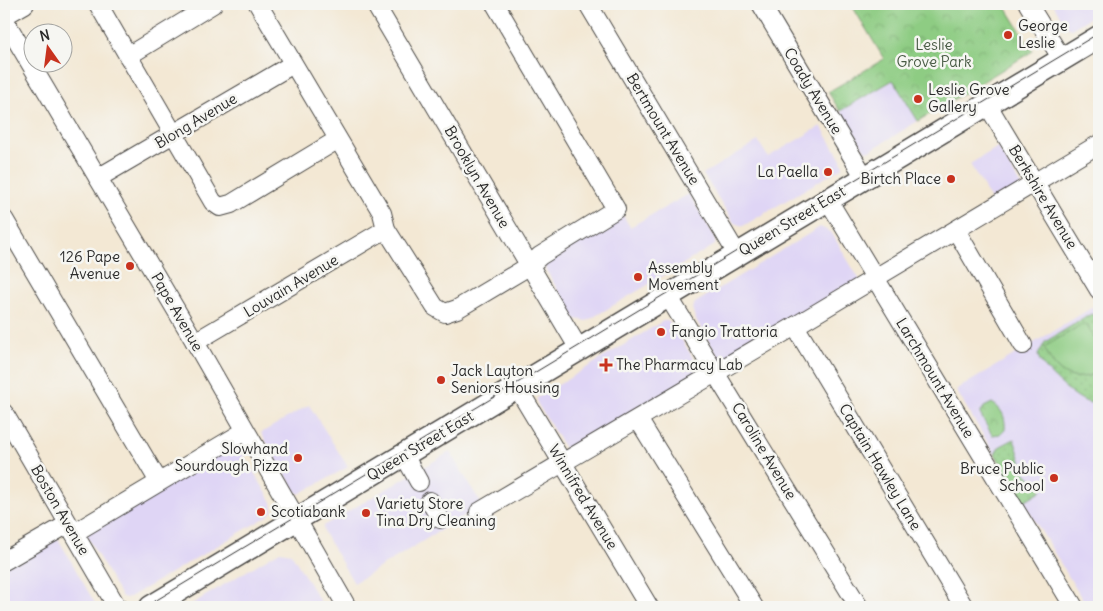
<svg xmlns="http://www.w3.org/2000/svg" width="1103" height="611" font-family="Delius,sans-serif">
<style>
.built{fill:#dfd5f5}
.grass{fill:url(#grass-dots);stroke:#5c7c57}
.park{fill:url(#park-crowns);stroke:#5c7c57}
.pitch{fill:#8ecc83;stroke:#5c7c57}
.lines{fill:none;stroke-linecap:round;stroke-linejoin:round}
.minor-casing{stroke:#494744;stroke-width:20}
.major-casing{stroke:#494744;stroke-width:25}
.minor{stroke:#fff;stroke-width:18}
.major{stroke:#fff;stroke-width:22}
.tram{stroke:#2b2b2b;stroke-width:1}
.poi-dot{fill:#c8321e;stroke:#f6f6f2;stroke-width:2}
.labels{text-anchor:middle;stroke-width:5;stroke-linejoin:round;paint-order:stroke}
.poi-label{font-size:15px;fill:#2b2b2b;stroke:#f6f6f2;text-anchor:start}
.park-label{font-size:15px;fill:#495b45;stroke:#f6f6f2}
.street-label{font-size:15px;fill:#2b2b2b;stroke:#f6f6f2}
</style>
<defs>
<pattern id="grass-dots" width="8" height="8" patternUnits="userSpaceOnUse" patternTransform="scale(1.25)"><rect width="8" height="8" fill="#8ecc83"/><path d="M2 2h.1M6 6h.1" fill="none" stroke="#7baf71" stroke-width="1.8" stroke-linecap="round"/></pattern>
<pattern id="park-crowns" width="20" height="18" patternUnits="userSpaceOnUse" patternTransform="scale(1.25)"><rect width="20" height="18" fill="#8ecc83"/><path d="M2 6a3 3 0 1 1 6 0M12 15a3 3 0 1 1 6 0" fill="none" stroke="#7baf71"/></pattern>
</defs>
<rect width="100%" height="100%" fill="#f6f6f2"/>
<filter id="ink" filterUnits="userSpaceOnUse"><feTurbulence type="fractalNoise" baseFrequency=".02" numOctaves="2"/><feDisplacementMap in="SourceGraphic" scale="10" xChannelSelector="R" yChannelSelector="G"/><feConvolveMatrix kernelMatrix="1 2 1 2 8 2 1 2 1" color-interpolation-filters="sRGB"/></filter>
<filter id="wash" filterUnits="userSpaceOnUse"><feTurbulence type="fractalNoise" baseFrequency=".0096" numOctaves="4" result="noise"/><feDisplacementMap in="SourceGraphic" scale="20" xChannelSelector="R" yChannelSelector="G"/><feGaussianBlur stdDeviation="1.12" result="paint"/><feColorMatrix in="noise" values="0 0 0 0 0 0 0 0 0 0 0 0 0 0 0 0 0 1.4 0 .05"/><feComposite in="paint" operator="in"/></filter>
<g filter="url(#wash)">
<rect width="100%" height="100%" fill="#f3e8d4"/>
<!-- built -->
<g class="built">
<polygon points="1053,4 1099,4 1099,12 1071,29 1066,26"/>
<polygon points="894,80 918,121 871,150 865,151 840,111"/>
<polygon points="821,126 841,159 843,167 743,226 734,223 703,174 758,141 768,157"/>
<polygon points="998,147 1021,186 993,203 970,164"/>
<polygon points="689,194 715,237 715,245 587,321 575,319 536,253 616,204 630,227"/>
<polygon points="820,227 831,232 861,282 723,365 695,318 692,308 695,303"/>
<polygon points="1093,307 1099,318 1099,607 1087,607 956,390"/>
<polygon points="663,321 668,321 672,324 704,376 569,455 537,403 537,398"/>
<polygon points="309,405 348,467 299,494 295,491 261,433"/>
<polygon points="232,437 272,502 273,510 268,516 130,597 125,598 121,596 84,531"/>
<polygon points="450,452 482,505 354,583 324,533 323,526"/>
<polygon points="56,535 97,607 4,607 4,565"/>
<polygon points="280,551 291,553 322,605 187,607"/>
</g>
<!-- grass -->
<g class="grass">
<path d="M1091,314L1096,315L1099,320V398L1091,403C1078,402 1039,367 1038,355L1045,342Z"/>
<polygon points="1014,439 1025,472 1042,490 1023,502 995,454 999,447"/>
</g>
<!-- park -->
<g class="park">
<polygon points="851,4 1004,4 1033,51 918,121 893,80 840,111 828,92 884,59"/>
<path d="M992,403C1003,409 1006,419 1005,430L1001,434L992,435L980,414L984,407Z"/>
</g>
<!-- pitch -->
<path class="pitch" d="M1081,325H1087L1099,348V372C1070,385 1056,373 1044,347Z"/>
</g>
<g filter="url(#ink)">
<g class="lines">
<defs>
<g id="minor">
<polyline points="98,4 213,202 220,207 231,204 337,140"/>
<polyline points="258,4 382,213 386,229 435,307 445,313 457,309 529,266 540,256 616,209 495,4"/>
<polyline points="375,4 579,349"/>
<polyline points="588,4 737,254"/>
<polyline points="761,4 865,178"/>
<polyline points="1028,4 1062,59"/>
<polyline points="4,16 25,4"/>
<polyline points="4,19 195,342 347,607"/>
<polyline points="128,56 213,4"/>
<polyline points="987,104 1099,290"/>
<polyline points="98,178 293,64"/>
<polyline points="828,200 1074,607"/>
<polyline points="4,219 159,482"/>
<polyline points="956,230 1023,345"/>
<polyline points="668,296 859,607"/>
<polyline points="795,326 964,607"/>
<polyline points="195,342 386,229"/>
<polyline points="517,387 649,607"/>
<polyline points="4,413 117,607"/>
<polyline points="638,419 754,607"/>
<polyline points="404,455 419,482"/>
<polyline points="430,501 440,519"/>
<polyline points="479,512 795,326 1099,144"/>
<polyline points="74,533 245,431"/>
<polyline points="4,561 68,524"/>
</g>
<polyline id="major" points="151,607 1099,37"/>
</defs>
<!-- minor casing -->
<use href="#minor" class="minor-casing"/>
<!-- major casing -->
<use href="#major" class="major-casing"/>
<!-- minor -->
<use href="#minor" class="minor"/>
<!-- major -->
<use href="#major" class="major"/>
<!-- tram -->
<polyline class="tram" points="145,607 1099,33"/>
</g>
</g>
<!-- markers -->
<g class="poi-dot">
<circle cx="1008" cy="35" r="5"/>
<circle cx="918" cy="99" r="5"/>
<circle cx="828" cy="172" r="5"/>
<circle cx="951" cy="179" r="5"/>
<circle cx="130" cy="266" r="5"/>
<circle cx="638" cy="277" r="5"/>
<circle cx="661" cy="332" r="5"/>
<path d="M603.5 357.5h5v5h5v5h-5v5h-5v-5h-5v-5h5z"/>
<circle cx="441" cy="380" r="5"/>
<circle cx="298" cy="458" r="5"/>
<circle cx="1054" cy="478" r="5"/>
<circle cx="261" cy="512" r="5"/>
<circle cx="366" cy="513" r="5"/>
</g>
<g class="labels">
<!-- poi labels -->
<g class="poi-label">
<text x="1018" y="31">George<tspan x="1018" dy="17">Leslie</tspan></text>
<text x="928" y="95">Leslie Grove<tspan x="928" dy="17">Gallery</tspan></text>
<text x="818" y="177" text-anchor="end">La Paella</text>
<text x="941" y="184" text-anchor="end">Birtch Place</text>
<text x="120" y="262" text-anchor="end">126 Pape<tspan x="120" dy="17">Avenue</tspan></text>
<text x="648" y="273">Assembly<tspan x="648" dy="17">Movement</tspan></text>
<text x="671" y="337">Fangio Trattoria</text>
<text x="616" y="370">The Pharmacy Lab</text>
<text x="451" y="376">Jack Layton<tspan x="451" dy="17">Seniors Housing</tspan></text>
<text x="288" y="454" text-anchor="end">Slowhand<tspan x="288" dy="17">Sourdough Pizza</tspan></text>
<text x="1044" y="474" text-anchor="end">Bruce Public<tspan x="1044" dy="17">School</tspan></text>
<text x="376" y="509">Variety Store<tspan x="376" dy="17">Tina Dry Cleaning</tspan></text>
<text x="271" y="517">Scotiabank</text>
</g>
<!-- park labels -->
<g class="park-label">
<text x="934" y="50">Leslie<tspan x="934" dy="17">Grove Park</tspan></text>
</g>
<!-- street labels -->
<g class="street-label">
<text transform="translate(813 91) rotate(59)" y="5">Coady Avenue</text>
<text transform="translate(196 121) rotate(-31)" y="5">Blong Avenue</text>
<text transform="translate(663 129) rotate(59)" y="5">Bertmount Avenue</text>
<text transform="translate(477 177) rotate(60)" y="5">Brooklyn Avenue</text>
<text transform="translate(1043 197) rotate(59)" y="5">Berkshire Avenue</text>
<text transform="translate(792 221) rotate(-31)" y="5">Queen Street East</text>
<text transform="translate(291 286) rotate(-31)" y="5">Louvain Avenue</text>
<text transform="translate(177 312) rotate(60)" y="5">Pape Avenue</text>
<text transform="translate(935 378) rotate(59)" y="5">Larchmount Avenue</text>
<text transform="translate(420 446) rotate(-31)" y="5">Queen Street East</text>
<text transform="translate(764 451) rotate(59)" y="5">Caroline Avenue</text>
<text transform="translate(880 467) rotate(59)" y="5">Captain Hawley Lane</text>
<text transform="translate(583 497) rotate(59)" y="5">Winnifred Avenue</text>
<text transform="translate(60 510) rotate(60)" y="5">Boston Avenue</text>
</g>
</g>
<!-- margin -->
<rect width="1103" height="611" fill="none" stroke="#f6f6f2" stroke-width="20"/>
<!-- north arrow -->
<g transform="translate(48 48) rotate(346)"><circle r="24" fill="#f6f6f2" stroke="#a5a5a2"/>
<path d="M0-4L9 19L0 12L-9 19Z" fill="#c8321e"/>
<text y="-8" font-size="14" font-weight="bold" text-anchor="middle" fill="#2b2b2b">N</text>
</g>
</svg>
